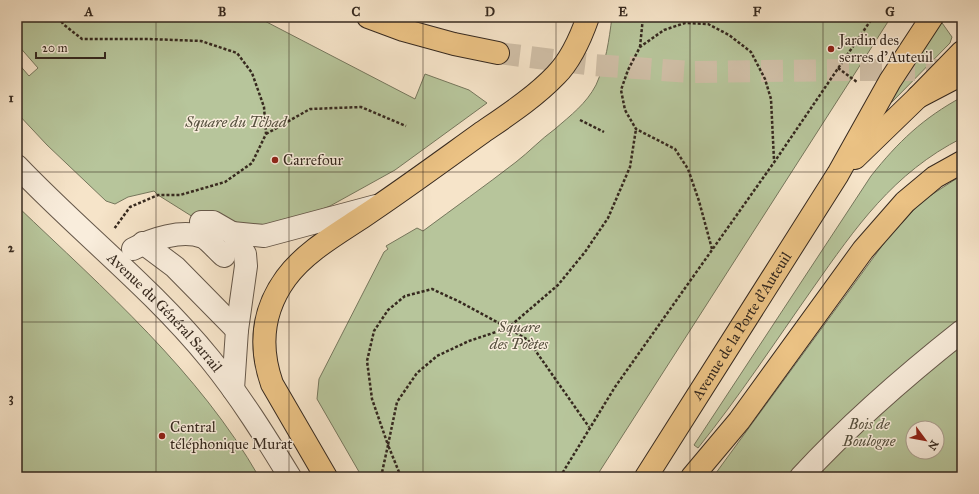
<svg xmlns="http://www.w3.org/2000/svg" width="979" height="494" font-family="'IM FELL Great Primer',serif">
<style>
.green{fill:#b7c59b;stroke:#76775d;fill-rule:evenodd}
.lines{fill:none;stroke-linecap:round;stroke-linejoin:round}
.highway-tunnel{stroke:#d0bfa7;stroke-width:22;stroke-dasharray:22 11;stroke-linecap:butt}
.minor-casing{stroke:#66584a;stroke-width:24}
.major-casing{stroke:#36291f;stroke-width:24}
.highway-casing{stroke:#36291f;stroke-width:24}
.path{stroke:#36291f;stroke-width:2.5;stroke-dasharray:3 2;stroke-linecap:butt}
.minor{stroke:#f9eddc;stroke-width:22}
.major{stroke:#ebc284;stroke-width:22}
.highway{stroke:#ebc284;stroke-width:22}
.grid{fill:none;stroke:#36291f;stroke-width:1;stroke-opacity:0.55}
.poi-dot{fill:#8f2418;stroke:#f9eddc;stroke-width:1.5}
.labels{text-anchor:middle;stroke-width:3;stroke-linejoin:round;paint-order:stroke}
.poi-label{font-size:15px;fill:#36291f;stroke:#f9eddc;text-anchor:start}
.park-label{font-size:15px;font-style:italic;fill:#56503e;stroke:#f9eddc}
.street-label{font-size:15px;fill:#36291f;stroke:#f9eddc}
.neatline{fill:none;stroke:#36291f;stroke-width:1.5}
.grid-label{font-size:13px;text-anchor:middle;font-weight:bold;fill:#36291f}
</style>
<rect width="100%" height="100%" fill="#f6e4c9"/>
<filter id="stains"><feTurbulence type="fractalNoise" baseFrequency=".005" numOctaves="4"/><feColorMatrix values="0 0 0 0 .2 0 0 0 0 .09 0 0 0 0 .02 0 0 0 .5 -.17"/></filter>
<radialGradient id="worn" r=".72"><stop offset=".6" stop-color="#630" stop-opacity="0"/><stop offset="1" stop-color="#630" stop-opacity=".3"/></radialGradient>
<!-- green -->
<g class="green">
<polygon points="17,17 257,17 415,99 425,74 469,90 487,103 395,170 330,206 270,229 201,222 158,195 154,191 128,197 115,204 106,201 47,145 17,113 17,62 29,76 38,68 17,44"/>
<path d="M612,17H891L596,477H362L317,399L319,379L384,252L388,249L386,246L417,228L423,231C454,208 485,186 516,162C529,152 541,139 555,129C571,115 586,104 596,85C606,63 609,40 612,17Z"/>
<polygon points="940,20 952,37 950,43 892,102 887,103"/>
<path d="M962,97V138C893,173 856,227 813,288C775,342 739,397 698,448L694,445L871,176C898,142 923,118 962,97Z"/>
<path d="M962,175V477H713L887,239L922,201ZM913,428H937V452H913Z"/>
<path d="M17,206C104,289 199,372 259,477H17Z"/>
</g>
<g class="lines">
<!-- highway-tunnel -->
<polyline class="highway-tunnel" points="498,53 594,65 691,72 847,70 960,70"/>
<defs>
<g id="minor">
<path id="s1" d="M17,166C80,232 152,288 210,359C240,396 265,436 290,477"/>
<polyline points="201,222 213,222 232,233 245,254 246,266 237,330 233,389"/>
<polyline points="232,233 264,236 376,206"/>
<polyline points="143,243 175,267 237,330"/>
<path d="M133,249C152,239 182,229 203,237C209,240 219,252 224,256"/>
<path d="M801,477C850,424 905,376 962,331"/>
</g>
<g id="major">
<polyline points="855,158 918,97 962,52"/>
<path id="s2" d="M646,477L838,174L890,81L932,17"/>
</g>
<g id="highway">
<polyline points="368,17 403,30 454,44 498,53"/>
<polyline points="918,97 962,74"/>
<path d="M326,477L272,384C259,347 262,311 286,278C305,252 337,234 364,216C403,190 441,162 480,134C506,116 534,98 556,75C571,60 581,37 588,17"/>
<polyline points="692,477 739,421 863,250 905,202 935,177 962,162"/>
</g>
</defs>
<!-- minor casing -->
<use href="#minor" class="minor-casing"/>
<!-- major casing -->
<use href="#major" class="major-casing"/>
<!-- highway casing -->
<use href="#highway" class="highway-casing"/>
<!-- path -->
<g class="path">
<polyline points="59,17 63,24 82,39 149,39 201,41 237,53 252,73 264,107 266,134 252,163 225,182 180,195 158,195 130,207 114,229"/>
<polyline points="640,47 643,17"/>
<polyline points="838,68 857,82"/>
<polyline points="580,120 604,132"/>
<polyline points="266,134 310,109 361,107 406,126"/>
<polyline points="712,249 699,201 688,169 675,149 636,129 625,110 621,90 628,70 640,47 664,30 685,23 708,24 729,35 751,52 765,79 771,99 774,160"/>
<polyline points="381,477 388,445 372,399 367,361 374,331 388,310 405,296 432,289 460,302 508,328 558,285 585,252 608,218 630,167 636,129"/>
<polyline points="401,477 388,445 397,402 417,373 437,356 469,341 508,328 528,340 589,427"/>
<polyline points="560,477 615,387 775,161 873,17"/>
</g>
<!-- minor -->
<use href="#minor" class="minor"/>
<!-- major -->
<use href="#major" class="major"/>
<!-- highway -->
<use href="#highway" class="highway"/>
</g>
<!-- grid -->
<path class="grid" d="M156,17V477M289,17V477M423,17V477M556,17V477M690,17V477M823,17V477M17,172H962M17,322H962"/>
<!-- markers -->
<g class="poi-dot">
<circle cx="831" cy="49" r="4"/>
<circle cx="275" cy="160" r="4"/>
<circle cx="162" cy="436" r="4"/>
</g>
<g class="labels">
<!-- poi labels -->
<g class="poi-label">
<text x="839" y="45">Jardin des<tspan x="839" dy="17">serres d’Auteuil</tspan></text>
<text x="283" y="165">Carrefour</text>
<text x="170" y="432">Central<tspan x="170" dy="17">téléphonique Murat</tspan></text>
</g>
<!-- park labels -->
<g class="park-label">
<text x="236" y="127">Square du Tchad</text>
<text x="519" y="332">Square<tspan x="519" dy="17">des Poètes</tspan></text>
<text x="869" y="429">Bois de<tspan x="869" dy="17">Boulogne</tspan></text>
</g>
<!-- street labels -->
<g class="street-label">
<text dy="5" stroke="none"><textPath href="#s1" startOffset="208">Avenue du Général Sarrail</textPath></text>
<text dy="5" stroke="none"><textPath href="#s2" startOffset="179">Avenue de la Porte d'Auteuil</textPath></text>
</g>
</g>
<!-- margin -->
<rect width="979" height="494" fill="none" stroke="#f6e4c9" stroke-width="44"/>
<!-- north arrow -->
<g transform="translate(925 440) rotate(122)"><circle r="19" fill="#f9eddc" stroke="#ab9f90"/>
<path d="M0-3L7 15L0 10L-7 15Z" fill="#8f2418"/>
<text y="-6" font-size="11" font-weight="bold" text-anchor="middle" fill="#36291f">N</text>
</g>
<!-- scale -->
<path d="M36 52v6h69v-6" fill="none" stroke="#36291f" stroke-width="2"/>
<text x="42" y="52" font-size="12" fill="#36291f" stroke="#f9eddc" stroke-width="3" paint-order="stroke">20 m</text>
<rect x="22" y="22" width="935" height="450" class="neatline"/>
<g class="grid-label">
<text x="89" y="16">A</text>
<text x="222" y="16">B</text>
<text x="356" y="16">C</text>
<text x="490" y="16">D</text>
<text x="623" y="16">E</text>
<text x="757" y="16">F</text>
<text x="890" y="16">G</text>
<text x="11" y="102">1</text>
<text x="11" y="252">2</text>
<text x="11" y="402">3</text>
</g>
<rect width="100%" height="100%" filter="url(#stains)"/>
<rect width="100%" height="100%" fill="url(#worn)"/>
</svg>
